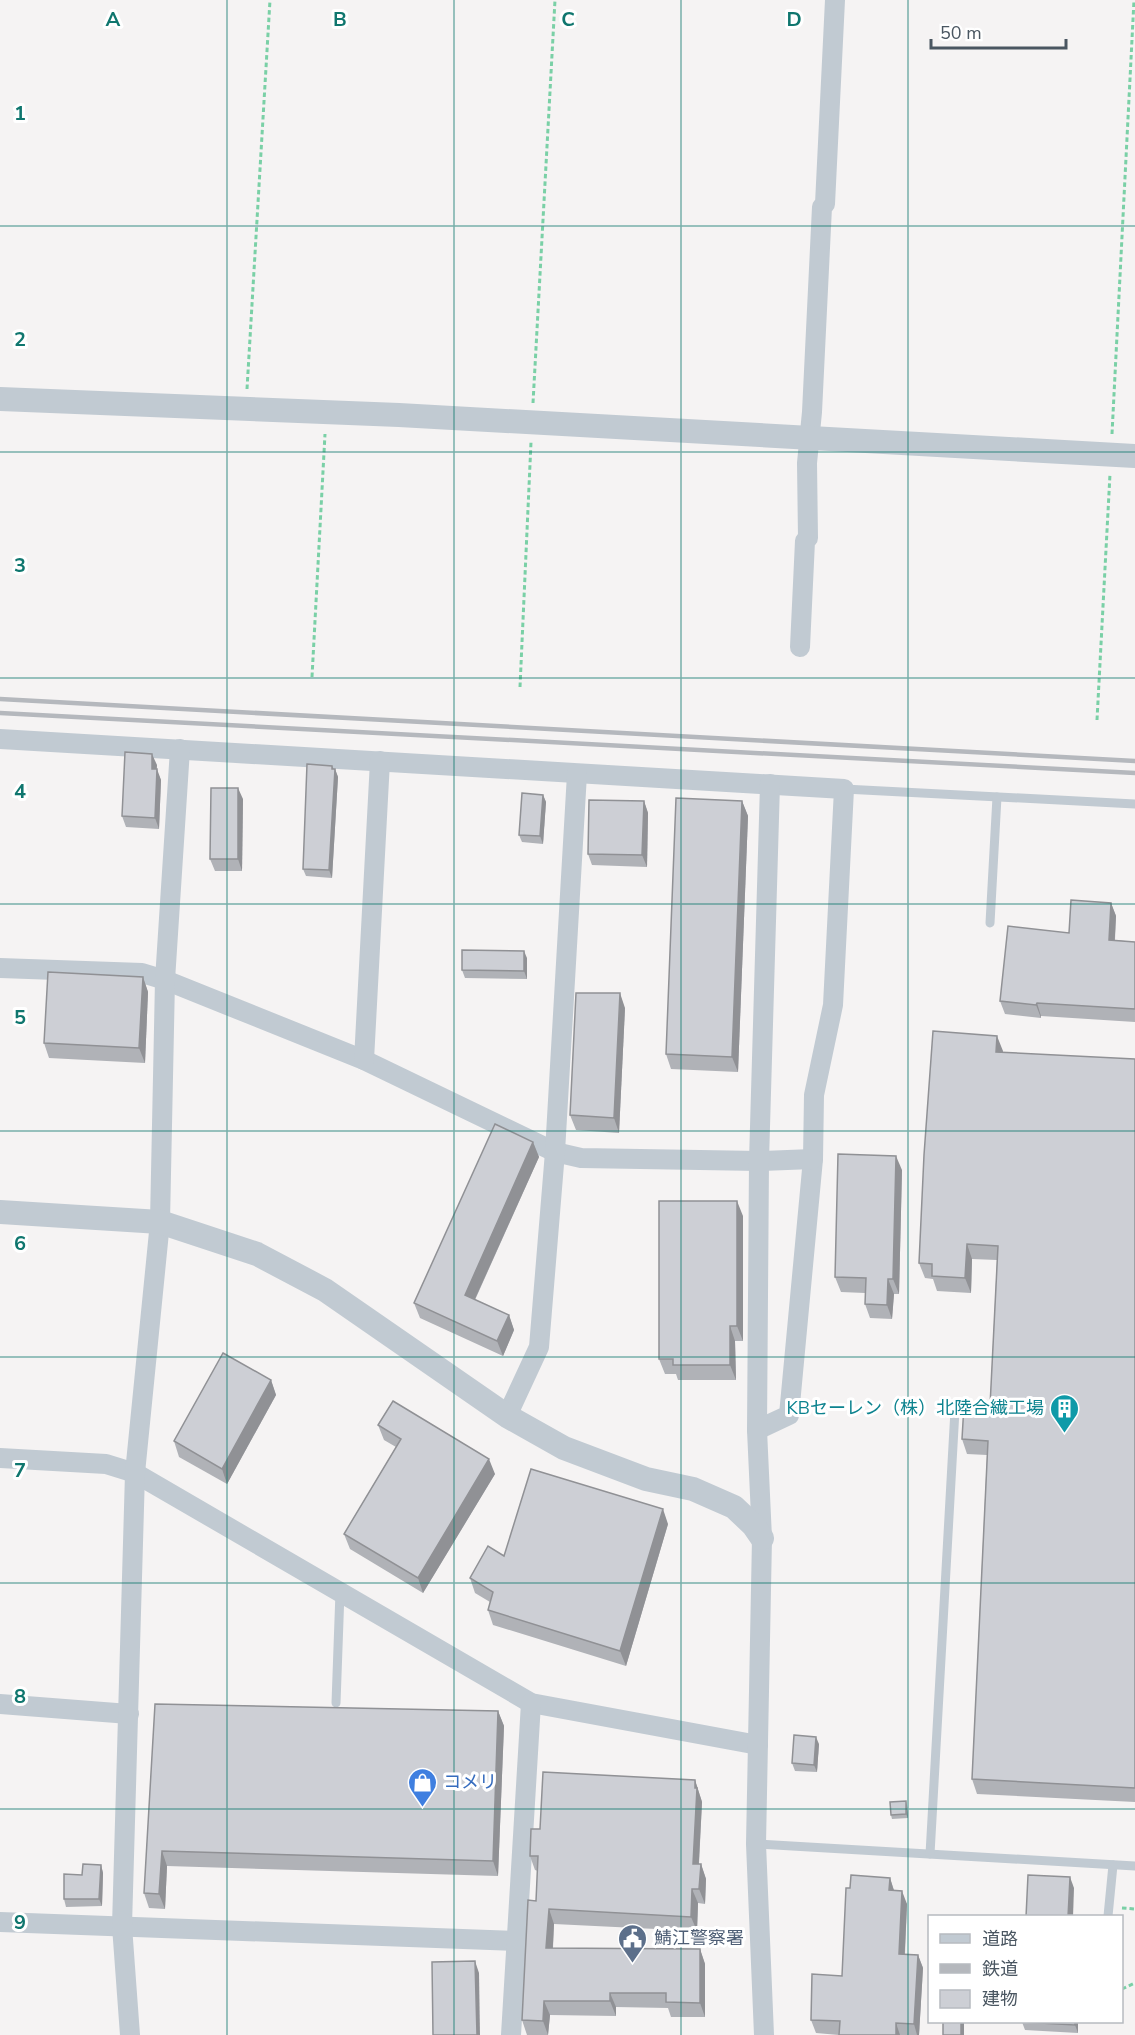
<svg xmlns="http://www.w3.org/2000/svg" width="1135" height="2035" font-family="'Nunito Sans','Noto Sans JP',sans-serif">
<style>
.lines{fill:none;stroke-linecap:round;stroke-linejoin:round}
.path{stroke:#7ad0a6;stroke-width:3;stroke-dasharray:4.5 3;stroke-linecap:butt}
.service{stroke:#c1cad2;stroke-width:9}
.minor{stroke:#c1cad2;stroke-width:20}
.tertiary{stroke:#c1cad2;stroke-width:24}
.rail{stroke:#b5b8bd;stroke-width:4.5}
.wall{fill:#b0b2b7}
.shaded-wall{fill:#909195}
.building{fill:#cdcfd5;stroke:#909195;stroke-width:1.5}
.grid{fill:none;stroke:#0f766e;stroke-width:1.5;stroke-opacity:0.55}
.labels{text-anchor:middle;stroke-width:6;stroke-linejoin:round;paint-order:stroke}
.culture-label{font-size:18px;fill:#0d838f;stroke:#fff;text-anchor:end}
.shop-label{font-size:18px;fill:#366cbe;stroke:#fff;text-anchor:start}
.service-label{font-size:18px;fill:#4e5e75;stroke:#fff;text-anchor:start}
.grid-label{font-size:20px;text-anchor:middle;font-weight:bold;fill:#0f766e;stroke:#fff;stroke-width:6;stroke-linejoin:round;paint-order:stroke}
</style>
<rect width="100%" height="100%" fill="#f5f3f3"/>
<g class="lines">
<!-- path -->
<g class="path">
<polyline points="247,389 270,0"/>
<polyline points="533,403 555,0"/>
<polyline points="1112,434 1134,0"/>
<polyline points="312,677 325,434"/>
<polyline points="520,687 531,442"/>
<polyline points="1097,720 1110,474"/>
<polyline points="1122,1908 1135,1909"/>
<polyline points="1122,1989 1135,1983"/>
</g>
<!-- service -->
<g class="service">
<polyline points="844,789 1135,804"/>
<polyline points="990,923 997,797"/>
<polyline points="336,1703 340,1592"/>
<polyline points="756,1844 1135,1866"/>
<polyline points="930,1854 955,1410"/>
<polyline points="1108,1916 1113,1865"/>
</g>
<!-- minor -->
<g class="minor">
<polyline points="800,647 805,541 808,538 807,463 812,412 822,207 825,204 835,0"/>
<polyline points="0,739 844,789 833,1005 814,1095 813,1159 789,1415 757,1430"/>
<polyline points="0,968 142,973 165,980 364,1060 555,1152 581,1158 759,1161 813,1159"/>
<polyline points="364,1060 380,761"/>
<polyline points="507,1416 539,1347 555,1152 577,774"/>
<polyline points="0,1458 106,1464 135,1473 531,1703 758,1745"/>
<polyline points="0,1704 129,1714"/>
<polyline points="0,1922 517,1941"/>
<polyline points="130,2035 122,1926 135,1473 160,1222 165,980 180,749"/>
<polyline points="511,2035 531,1703"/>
<polyline points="764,2035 756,1844 762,1538 757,1430 759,1161 770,784"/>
</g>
<!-- tertiary -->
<g class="tertiary">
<polyline points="0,399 399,415 1135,456"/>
<polyline points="0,1212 160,1222 257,1254 325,1290 507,1416 564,1448 646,1479 693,1489 734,1507 753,1525 762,1538"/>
</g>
<!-- rail -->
<g class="rail">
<polyline points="0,699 1135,761"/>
<polyline points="0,713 1135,773"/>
</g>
</g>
<!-- wall -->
<g class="wall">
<polygon points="157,765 156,769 161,780 159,829 126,827 122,816"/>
<polygon points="332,766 334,769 335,769 338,777 332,878 306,876 303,869"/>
<polygon points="543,795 546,802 543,844 522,842 519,835"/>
<polygon points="243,799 242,871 215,871 210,859"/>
<polygon points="644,801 648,813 647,867 592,865 588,854"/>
<polygon points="742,801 748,816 738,1072 671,1069 666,1054"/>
<polygon points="1111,903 1116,916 1115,940 1135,942 1135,1022 1041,1016 1041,1018 1005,1014 1000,1001 1069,933"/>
<polygon points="527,958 527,979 465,978 462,970"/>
<polygon points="143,977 148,992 145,1063 49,1058 44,1043"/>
<polygon points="625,1008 619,1133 576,1130 570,1115"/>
<polygon points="1003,1051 1002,1053 1135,1059 1135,1802 977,1794 972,1779 987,1455 967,1454 962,1439 990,1406 997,1260 972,1259 971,1293 937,1291 933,1279 925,1278 919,1263"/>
<polygon points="533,1142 539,1157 475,1300 509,1315 514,1330 503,1356 420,1318 414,1303"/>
<polygon points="902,1170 899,1294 894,1294 892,1319 870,1318 865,1304 865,1293 841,1292 835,1277"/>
<polygon points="743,1216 743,1341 735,1341 736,1380 678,1380 676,1374 665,1374 659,1359"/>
<polygon points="271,1380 276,1395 227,1484 179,1457 174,1441"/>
<polygon points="378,1425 495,1474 423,1593 350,1549 344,1534 396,1447 384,1440"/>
<polygon points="668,1524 626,1666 493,1625 488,1610 490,1602 475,1593 470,1578 504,1556"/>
<polygon points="155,1704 498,1711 504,1726 498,1876 167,1866 165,1909 149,1908 144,1893"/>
<polygon points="819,1744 817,1772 795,1771 792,1763"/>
<polygon points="695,1780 702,1802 699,1864 701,1864 706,1879 705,1904 698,1903 697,1931 554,1924 553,1948 700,1949 705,1964 705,2017 671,2017 668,2008 616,2007 616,2016 550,2015 548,2035 527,2035 522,2020 536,1901 538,1871 535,1870 530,1856 540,1829"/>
<polygon points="907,1805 908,1818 892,1819 891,1815"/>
<polygon points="101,1865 103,1873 102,1906 66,1907 64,1899 82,1875"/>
<polygon points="890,1878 894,1890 907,1904 905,1954 918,1955 923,1968 919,2035 839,2035 816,2033 811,2020 842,1976"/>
<polygon points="1022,2022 1078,2022 1078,2033 1025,2030"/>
</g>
<!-- shaded-wall -->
<g class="shaded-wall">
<polygon points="152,754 157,765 156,780 152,769"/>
<polygon points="332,766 335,773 335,769 338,777 332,878 329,870"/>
<polygon points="157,769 161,780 159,829 155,818"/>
<polygon points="238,788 243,799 242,871 238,859"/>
<polygon points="543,795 546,802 543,844 540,836"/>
<polygon points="644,801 648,813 647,867 642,855"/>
<polygon points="742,801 748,816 738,1072 732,1057"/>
<polygon points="1111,903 1116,916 1114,953 1109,940"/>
<polygon points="524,951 527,958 527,979 524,971"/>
<polygon points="143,977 148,992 145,1063 139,1048"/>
<polygon points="620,993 625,1008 619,1133 614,1118"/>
<polygon points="1037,1003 1041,1016 1041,1018 1036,1005"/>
<polygon points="997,1036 1003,1051 1001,1067 996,1052"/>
<polygon points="533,1142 539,1157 470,1310 465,1295"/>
<polygon points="896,1156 902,1170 899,1294 893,1279"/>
<polygon points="737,1201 743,1216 743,1341 737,1326"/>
<polygon points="967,1244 972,1259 971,1293 965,1278"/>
<polygon points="888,1279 894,1294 892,1319 887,1305"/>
<polygon points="509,1315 514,1330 503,1356 497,1341"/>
<polygon points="730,1326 735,1341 736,1380 730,1365"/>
<polygon points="271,1380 276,1395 227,1484 222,1469"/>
<polygon points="489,1459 495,1474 423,1593 418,1578"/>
<polygon points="663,1509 668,1524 626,1666 620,1651"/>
<polygon points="498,1711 504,1726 498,1876 493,1861"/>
<polygon points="816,1737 819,1744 817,1772 814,1765"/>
<polygon points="695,1780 702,1802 698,1878 693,1864"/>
<polygon points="906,1801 907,1805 908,1818 906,1814"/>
<polygon points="162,1851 167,1866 165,1909 159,1894"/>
<polygon points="701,1864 706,1879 705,1904 699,1889"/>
<polygon points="101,1865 103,1873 102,1906 99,1899"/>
<polygon points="1070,1877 1074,1888 1073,1917 1068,1917"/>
<polygon points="890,1878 894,1891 889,1890"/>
<polygon points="692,1889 698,1903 697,1931 691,1917"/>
<polygon points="902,1891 907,1904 904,1968 899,1954"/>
<polygon points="549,1909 554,1924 552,1962 546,1948"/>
<polygon points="700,1949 705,1964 705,2017 700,2003"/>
<polygon points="918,1955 923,1968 919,2035 917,2035 914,2024"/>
<polygon points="475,1961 479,1973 480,2035 477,2035"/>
<polygon points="610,1993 616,2007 616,2016 610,2001"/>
<polygon points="544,2001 550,2015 548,2035 543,2021"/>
<rect x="961" y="2022" width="3" height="13"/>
<polygon points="1075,2022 1078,2022 1078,2033 1075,2025"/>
<polygon points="896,2023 900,2035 896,2035"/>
</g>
<!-- building -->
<g class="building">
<polygon points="125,752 152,754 152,769 157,769 155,818 122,816"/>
<polygon points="307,764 332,766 332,769 335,769 329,870 303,869"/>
<polygon points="211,788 238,788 238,859 210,859"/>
<polygon points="522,793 543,795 540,836 519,835"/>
<polygon points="676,798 742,801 732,1057 666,1054"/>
<polygon points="589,800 644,801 642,855 588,854"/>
<polygon points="1071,900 1111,903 1109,940 1135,942 1135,1009 1037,1003 1036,1005 1000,1001 1008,926 1069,933"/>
<polygon points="462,950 524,951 524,971 462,970"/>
<polygon points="48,972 143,977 139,1048 44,1043"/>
<polygon points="576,993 620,993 614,1118 570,1115"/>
<polygon points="933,1031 997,1036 996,1052 1135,1059 1135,1788 972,1779 988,1441 962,1439 964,1405 990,1406 998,1246 967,1244 965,1278 932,1276 932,1264 919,1263 924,1155"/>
<polygon points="495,1124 533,1142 465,1295 509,1315 497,1341 414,1303"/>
<polygon points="838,1154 896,1156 893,1279 888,1279 887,1305 865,1304 866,1278 835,1277"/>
<polygon points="659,1201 737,1201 737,1326 730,1326 730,1365 673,1365 673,1359 659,1359"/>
<polygon points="223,1353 271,1380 222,1469 174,1441"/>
<polygon points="393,1401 489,1459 418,1578 344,1534 401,1439 378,1425"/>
<polygon points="531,1469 663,1509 620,1651 488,1610 493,1592 470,1578 488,1546 504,1556"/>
<polygon points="155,1704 498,1711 493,1861 162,1851 159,1894 144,1893"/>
<polygon points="794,1735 816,1737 814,1765 792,1763"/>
<polygon points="543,1772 695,1780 695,1788 697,1788 693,1864 701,1864 699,1889 692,1889 691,1917 549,1909 546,1948 700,1949 700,2003 666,2002 666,1993 610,1993 610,2001 544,2001 543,2021 522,2020 528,1900 536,1901 538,1856 530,1856 531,1829 540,1829"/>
<polygon points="906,1801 906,1814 891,1815 890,1802"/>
<polygon points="83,1864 101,1865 99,1899 64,1899 64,1874 82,1875"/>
<polygon points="851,1875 890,1878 889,1890 902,1891 899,1954 918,1955 914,2024 896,2023 896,2035 839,2035 840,2021 811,2020 812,1974 842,1976 846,1888 850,1888"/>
<polygon points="1028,1875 1070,1877 1068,1917 1026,1917"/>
<polygon points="475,1961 477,2035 433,2035 432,1962"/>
<rect x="943" y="2022" width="18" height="13"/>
<polygon points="1022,2022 1075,2022 1075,2025"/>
</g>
<!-- grid -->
<path class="grid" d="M227,0V2035M454,0V2035M681,0V2035M908,0V2035M0,226H1135M0,452H1135M0,678H1135M0,904H1135M0,1131H1135M0,1357H1135M0,1583H1135M0,1809H1135"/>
<!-- icons -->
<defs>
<symbol id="building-pin" viewBox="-11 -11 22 30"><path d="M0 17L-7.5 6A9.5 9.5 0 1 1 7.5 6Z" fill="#0f9aa8" stroke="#fff"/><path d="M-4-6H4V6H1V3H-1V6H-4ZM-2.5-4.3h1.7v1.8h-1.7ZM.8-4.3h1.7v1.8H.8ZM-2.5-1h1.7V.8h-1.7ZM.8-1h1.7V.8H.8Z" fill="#fff"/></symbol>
<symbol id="shop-pin" viewBox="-11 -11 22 30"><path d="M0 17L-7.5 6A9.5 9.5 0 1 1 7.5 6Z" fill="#3f7fe0" stroke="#fff"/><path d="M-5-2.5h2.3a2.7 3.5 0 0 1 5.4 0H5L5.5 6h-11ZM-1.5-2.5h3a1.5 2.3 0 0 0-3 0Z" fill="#fff"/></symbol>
<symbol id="civic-pin" viewBox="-11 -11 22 30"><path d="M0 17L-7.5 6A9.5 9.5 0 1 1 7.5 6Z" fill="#5c6f8a" stroke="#fff"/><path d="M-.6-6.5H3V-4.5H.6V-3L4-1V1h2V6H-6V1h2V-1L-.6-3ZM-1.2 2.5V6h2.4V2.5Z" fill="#fff"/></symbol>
</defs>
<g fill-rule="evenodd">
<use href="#building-pin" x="1048" y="1392" width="33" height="45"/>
<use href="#shop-pin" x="406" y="1766" width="33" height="45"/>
<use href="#civic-pin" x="616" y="1922" width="33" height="45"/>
</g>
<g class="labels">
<!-- culture labels -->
<g class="culture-label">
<text x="1044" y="1414">KBセーレン（株）北陸合繊工場</text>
</g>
<!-- shop labels -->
<g class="shop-label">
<text x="443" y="1788">コメリ</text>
</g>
<!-- service labels -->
<g class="service-label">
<text x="654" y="1944">鯖江警察署</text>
</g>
</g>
<g class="grid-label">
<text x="113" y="26">A</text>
<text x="340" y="26">B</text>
<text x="568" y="26">C</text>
<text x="794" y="26">D</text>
<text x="20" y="120">1</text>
<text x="20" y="346">2</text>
<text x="20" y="572">3</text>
<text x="20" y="798">4</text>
<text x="20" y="1024">5</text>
<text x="20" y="1250">6</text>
<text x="20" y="1477">7</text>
<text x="20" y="1703">8</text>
<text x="20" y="1929">9</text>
</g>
<!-- legend -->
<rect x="928" y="1915" width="195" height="108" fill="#ffffff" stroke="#b7bbc0" stroke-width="1.5"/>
<rect x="940" y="1934" width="30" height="9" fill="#c1cad2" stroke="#b7bbc0" stroke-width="1.5"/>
<text x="982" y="1945" font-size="18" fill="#4a5661">道路</text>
<rect x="940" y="1964" width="30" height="9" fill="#b5b8bd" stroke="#b7bbc0" stroke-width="1.5"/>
<text x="982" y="1975" font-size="18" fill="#4a5661">鉄道</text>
<rect x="940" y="1990" width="30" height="18" fill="#cdcfd5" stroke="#b7bbc0" stroke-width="1.5"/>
<text x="982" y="2005" font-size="18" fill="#4a5661">建物</text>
<!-- scale -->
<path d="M931 39v9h135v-9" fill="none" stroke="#4a5661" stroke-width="3"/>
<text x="940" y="39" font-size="18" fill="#4a5661" stroke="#ffffff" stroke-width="4.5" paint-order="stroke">50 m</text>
</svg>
